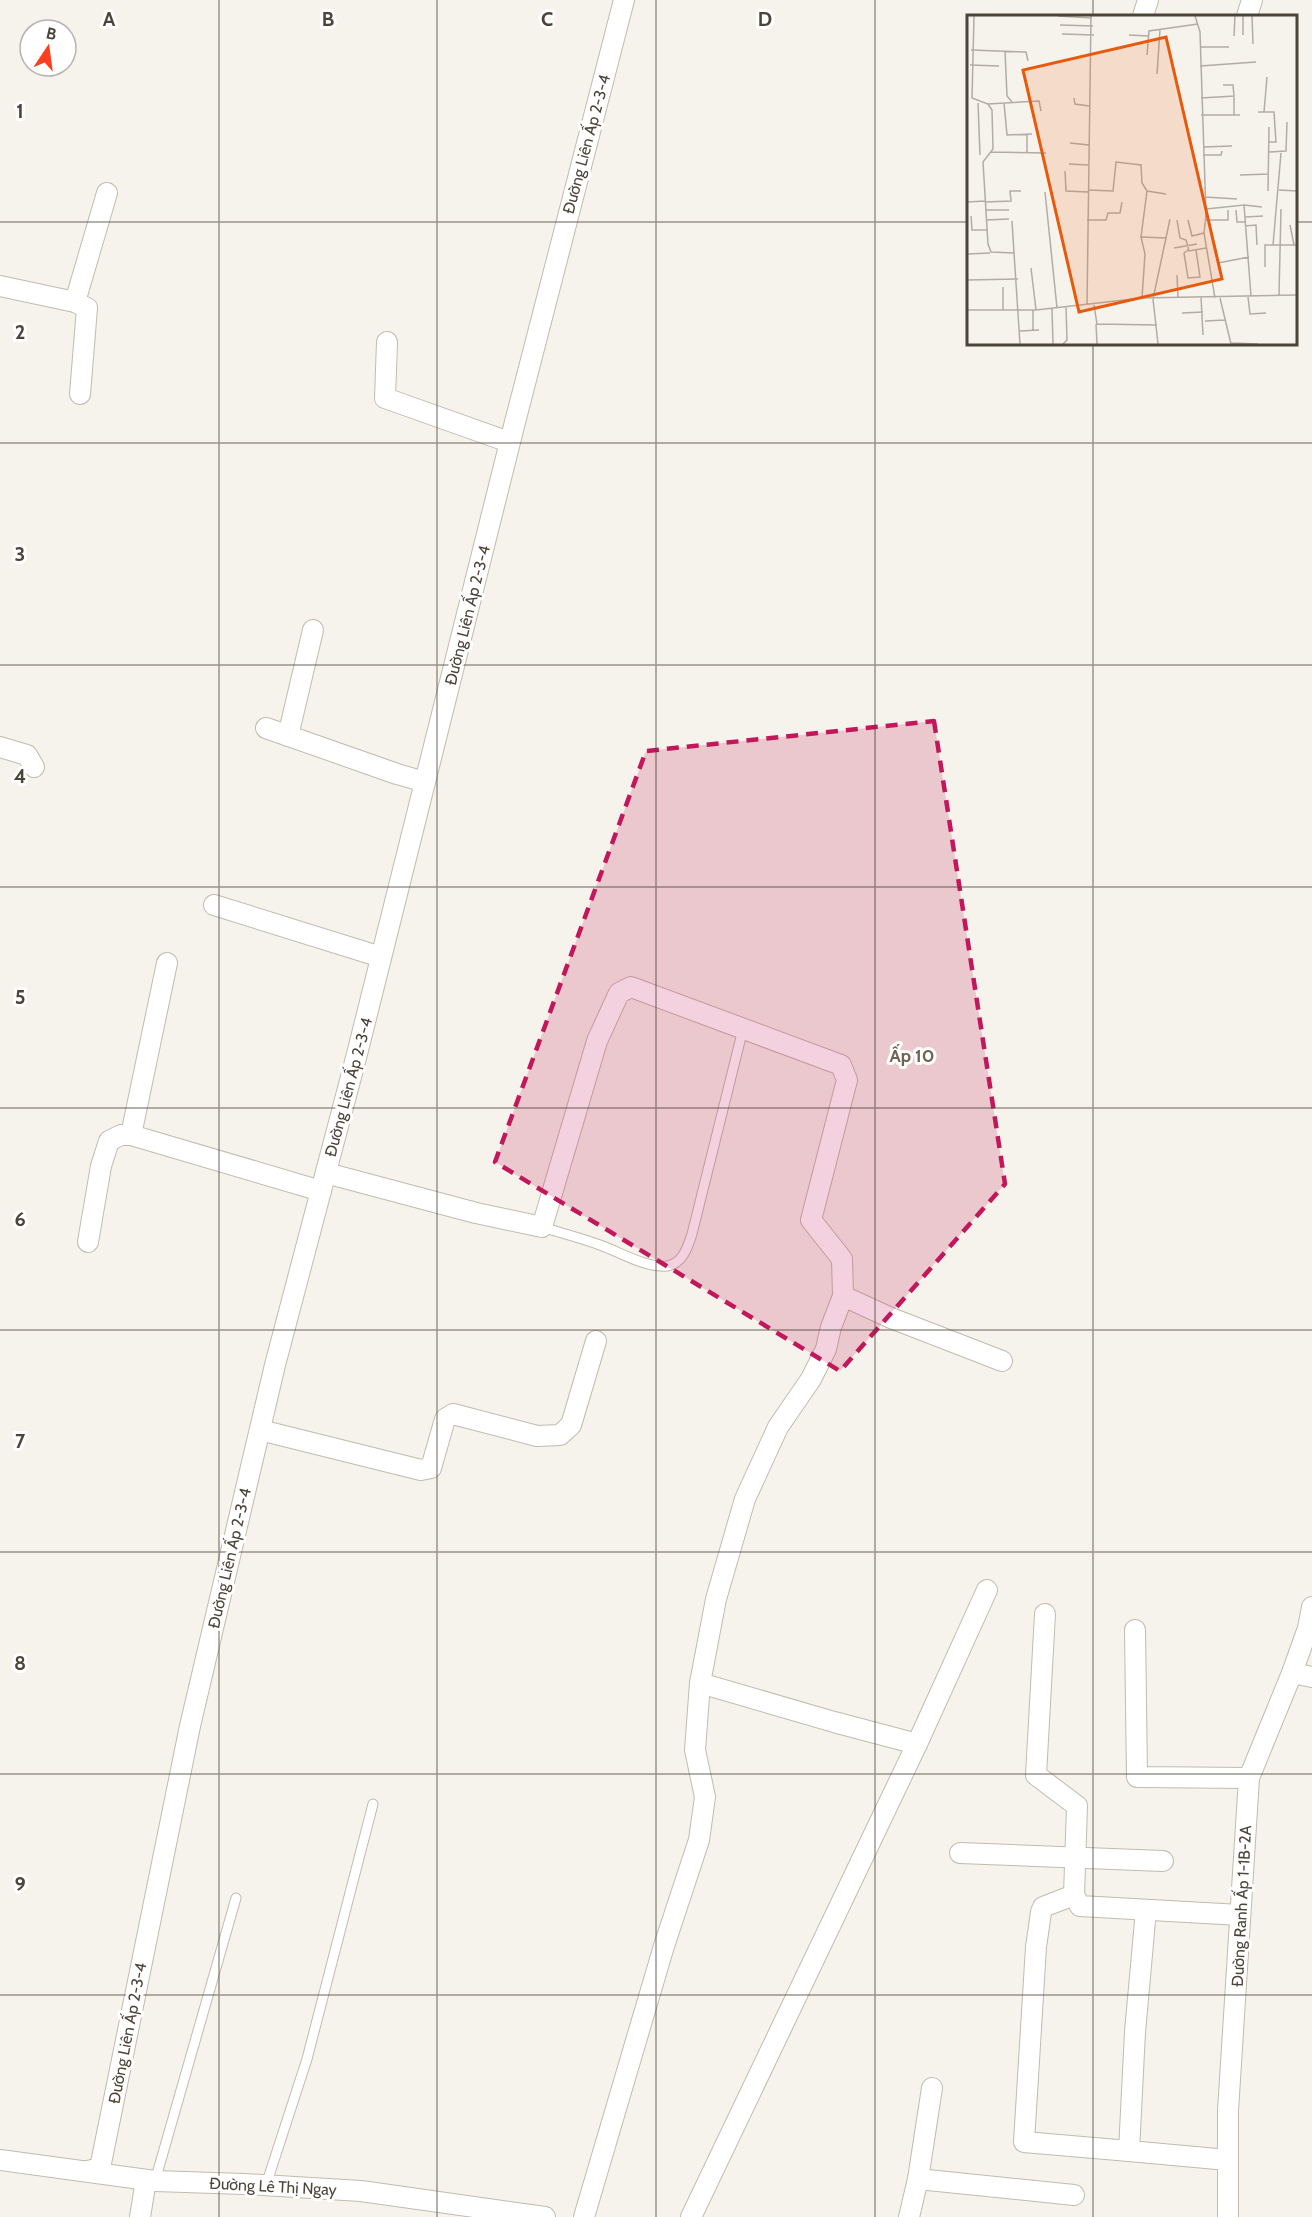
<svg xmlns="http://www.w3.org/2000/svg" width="1312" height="2217" font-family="Cabin,sans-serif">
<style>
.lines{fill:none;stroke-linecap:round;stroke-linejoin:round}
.lane-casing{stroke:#c2bbae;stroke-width:11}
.street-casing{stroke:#c2bbae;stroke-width:22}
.lane{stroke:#fff;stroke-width:9}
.street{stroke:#fff;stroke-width:20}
.marked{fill:#c2185b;fill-opacity:0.2;stroke:#c2185b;stroke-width:4.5;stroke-dasharray:12 8;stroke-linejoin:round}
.grid{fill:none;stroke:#4b4439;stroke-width:1.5;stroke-opacity:0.55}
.labels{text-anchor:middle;stroke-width:6;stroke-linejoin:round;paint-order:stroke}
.street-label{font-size:16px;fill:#4b4439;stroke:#fff}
.neighbourhood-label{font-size:18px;font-weight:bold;fill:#6e6250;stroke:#fff}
.inset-road{fill:none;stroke:#b2ada4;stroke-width:1.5}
.view{fill:#e8590c;fill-opacity:0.15;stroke:#e8590c;stroke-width:3}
.inset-edge{fill:none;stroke:#4b4439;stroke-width:3}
.grid-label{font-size:20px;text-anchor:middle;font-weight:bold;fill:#4b4439;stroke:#fff;stroke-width:6;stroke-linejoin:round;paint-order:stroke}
</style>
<rect width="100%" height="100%" fill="#f6f3ec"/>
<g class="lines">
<defs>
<g id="lane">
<path d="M542,1227C561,1233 581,1238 600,1245C620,1252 645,1268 667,1266C683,1264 688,1246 692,1234L743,1029"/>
<polyline points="155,2181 236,1898"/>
<polyline points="266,2185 307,2059 373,1804"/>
</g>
<g id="street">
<polyline points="1143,16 1148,0"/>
<polyline points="1247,16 1252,0"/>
<polyline points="0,286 75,302 87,308 80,394"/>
<polyline points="75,302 107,193"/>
<polyline points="387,342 385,398 509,442"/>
<polyline points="266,728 397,774 425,782"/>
<polyline points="288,736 313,630"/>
<polyline points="0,747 27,755 34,767"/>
<polyline points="214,905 381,957"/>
<polyline points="167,963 131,1135 321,1191"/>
<polyline points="326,1173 476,1213 542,1227 597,1041 619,993 631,987 841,1065 847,1080 811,1220 842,1259 843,1296 831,1327 826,1349 811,1379 778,1427 745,1499 716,1599 700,1683"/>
<polyline points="88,1242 101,1166 109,1141 121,1135 131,1135"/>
<polyline points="843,1296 891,1318 1002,1361"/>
<polyline points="260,1430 421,1470 431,1468 445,1419 453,1414 537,1436 560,1435 571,1425 596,1341"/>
<polyline points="1045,1614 1036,1775 1077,1806 1074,1895 1080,1906 1240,1915"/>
<polyline points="1135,1630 1137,1777 1249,1778"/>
<polyline points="1292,1673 1312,1677"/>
<polyline points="960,1853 1163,1861"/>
<polyline points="1074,1895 1043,1907 1041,1912 1036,1947 1024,2142 1129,2151 1135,2032 1146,1910"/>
<polyline points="1129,2151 1228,2160"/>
<polyline points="0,2160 155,2181 244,2184 361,2191 545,2217"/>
<polyline points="88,2171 100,2168 190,1726 275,1365 356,1058 514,426 624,0"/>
<polyline points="918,2179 1074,2195"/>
<polyline points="140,2217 146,2180"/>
<polyline points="584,2217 664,1946 699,1840 705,1797 695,1750 700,1683 834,1722 917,1744"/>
<polyline points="691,2217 917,1744 987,1590"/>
<polyline points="909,2217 918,2179 932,2088"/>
<polyline points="1228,2217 1228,2111 1249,1778 1292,1673 1308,1628 1312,1607"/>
</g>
</defs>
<!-- lane casing -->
<use href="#lane" class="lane-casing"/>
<!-- street casing -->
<use href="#street" class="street-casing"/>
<!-- lane -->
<use href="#lane" class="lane"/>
<!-- street -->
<use href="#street" class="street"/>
</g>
<!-- marked area -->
<path class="marked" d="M934,721L1005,1184L840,1371L495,1162L646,751Z"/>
<!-- grid -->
<path class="grid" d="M219,0V2217M437,0V2217M656,0V2217M875,0V2217M1093,0V16M0,222H968M1296,222H1312M1093,344V2217M0,443H1312M0,665H1312M0,887H1312M0,1108H1312M0,1330H1312M0,1552H1312M0,1774H1312M0,1995H1312"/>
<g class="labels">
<!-- street labels -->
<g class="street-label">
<text transform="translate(586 144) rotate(-75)" y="6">Đường Liên Ấp 2-3-4</text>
<text transform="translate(467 615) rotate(-76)" y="6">Đường Liên Ấp 2-3-4</text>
<text transform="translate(348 1087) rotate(-75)" y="6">Đường Liên Ấp 2-3-4</text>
<text transform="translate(229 1558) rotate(-77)" y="6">Đường Liên Ấp 2-3-4</text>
<text transform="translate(1241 1906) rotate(-87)" y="6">Đường Ranh Ấp 1-1B-2A</text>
<text transform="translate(127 2033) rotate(-79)" y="6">Đường Liên Ấp 2-3-4</text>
<text transform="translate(273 2186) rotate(3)" y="6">Đường Lê Thị Ngay</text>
</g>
<!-- neighbourhood labels -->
<g class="neighbourhood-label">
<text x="912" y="1062">Ấp 10</text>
</g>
</g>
<!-- overview -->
<g transform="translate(967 15)">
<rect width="330" height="330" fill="#f6f3ec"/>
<path class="inset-road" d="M7,1L5,83L21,89L25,95L26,134L16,147L21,229L24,237L47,238L53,329M91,1L125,3M228,1L233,17L239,200L237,218L248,283M276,1V20M285,1L286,29M93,10L126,11M95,19L127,20M162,20L181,21M267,21L268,1M233,32H262M4,35L59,37L61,46M38,36L40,81L45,87M180,40L182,16L231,9M3,50L32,51M233,51L289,47M190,59L193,15M267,81V100M107,83L108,89L122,91M234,83L267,81L266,70H256M11,88L13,140M37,88L40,120L65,119M21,89L72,86L74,96M291,97H307L309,127H302M297,97L300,62M234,100H273M60,119V138M103,128L122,130M236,132L265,131M24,137L79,138M302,137L319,136L320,107M236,140H254L255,136M102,149L121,150M98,156L99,176L121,177M273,160L302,159M121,175L146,176L149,147L174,150L175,168L180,176L174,222M312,175L330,176M180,176L199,179M301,176L302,112M78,177L90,293M238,182L270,184M0,187L18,186M18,187L44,186L43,176H54M277,190L295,192M239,194L277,190L284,281M18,195H42M269,195L270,207H278M4,201L5,215H20M278,202L296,201M19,205L42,204M120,205H139L141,198H153L155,187M210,205L213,223L219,225L222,236L239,233M221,205L225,221L237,218M239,205H261V195M45,206L47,238M323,210L327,230M278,211L289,210L290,230M306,230L314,138M207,233L230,229M221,235L217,238L221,263L233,262L229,235M0,239L23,238M251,248L282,242M298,252V230H330M64,253L69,295M210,260L211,282M0,265L51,264M36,272V295M312,280L314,194M234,282L236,320M281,282L283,299L299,298M175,283L178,239L174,222L200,223M253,283L264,329M120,290L124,1M127,290L130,309L190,310M85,294L86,329M0,295H69L175,283L330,280M66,295V315M215,298L236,297M238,306L258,305M129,309L130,329M53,316L72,315M264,328L291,329M96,329L100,325L99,292M191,329L186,284L203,204"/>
<path class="view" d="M199,22L255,264L112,297L56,55Z"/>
<rect width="330" height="330" class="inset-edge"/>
</g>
<g class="grid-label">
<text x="109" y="26">A</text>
<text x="328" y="26">B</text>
<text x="547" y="26">C</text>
<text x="765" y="26">D</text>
<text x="20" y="118">1</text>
<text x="20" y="339">2</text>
<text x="20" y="561">3</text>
<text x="20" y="783">4</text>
<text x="20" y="1004">5</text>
<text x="20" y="1226">6</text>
<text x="20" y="1448">7</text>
<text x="20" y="1670">8</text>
<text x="20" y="1891">9</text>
</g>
<!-- north arrow -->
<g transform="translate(48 48) rotate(13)"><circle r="28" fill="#ffffff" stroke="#b7b4b0" stroke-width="1.5"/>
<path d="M0-4.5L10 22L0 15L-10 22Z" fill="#fc3f1d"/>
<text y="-9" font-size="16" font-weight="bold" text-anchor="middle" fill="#4b4439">B</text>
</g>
</svg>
